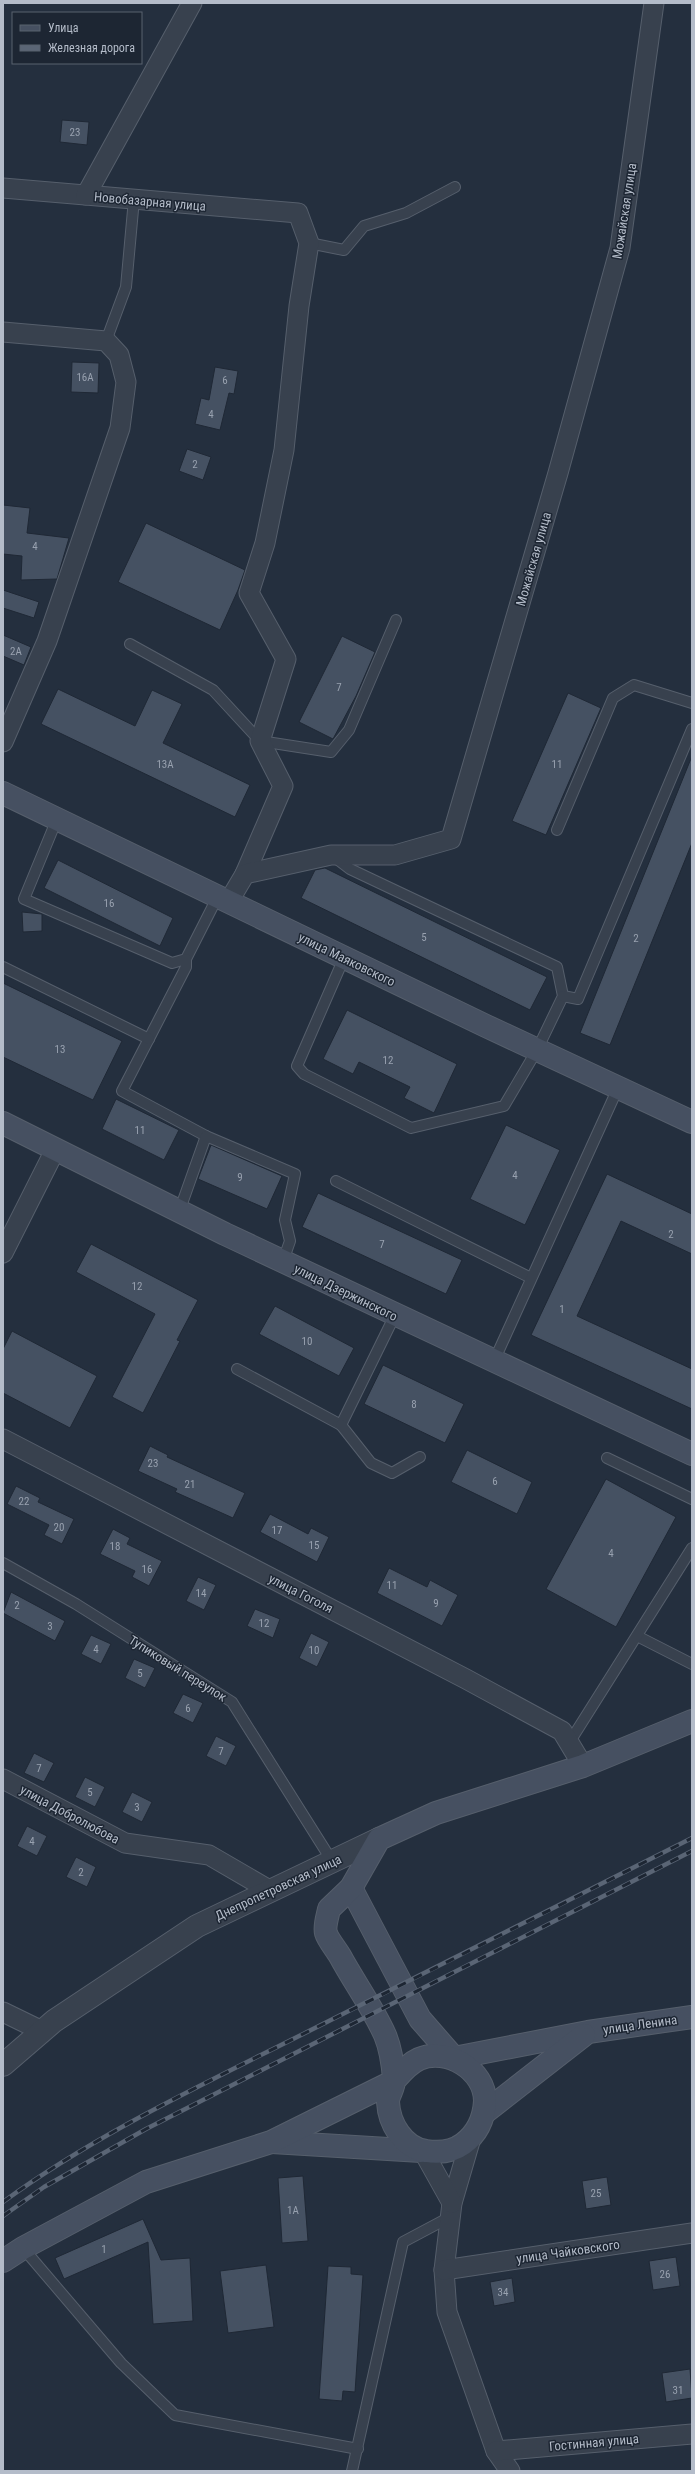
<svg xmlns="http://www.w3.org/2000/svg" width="695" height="2474" font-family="'Roboto Condensed',sans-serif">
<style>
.building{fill:#455162;stroke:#1f2835}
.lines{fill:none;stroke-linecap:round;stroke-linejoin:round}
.service-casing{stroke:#565f6c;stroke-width:12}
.minor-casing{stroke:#565f6c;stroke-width:21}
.tertiary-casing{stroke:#565f6c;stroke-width:24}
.secondary-casing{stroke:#565f6c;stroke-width:24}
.service{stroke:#38414e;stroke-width:10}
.minor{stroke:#38414e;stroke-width:19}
.tertiary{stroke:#38414e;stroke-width:22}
.secondary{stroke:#465061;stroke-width:22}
.rail-casing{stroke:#5a6575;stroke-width:4.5}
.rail{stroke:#1d2633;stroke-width:3;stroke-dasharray:9;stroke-linecap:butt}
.labels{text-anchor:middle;stroke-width:3;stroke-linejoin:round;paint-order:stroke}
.number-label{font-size:11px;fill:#98a1af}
.street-label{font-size:13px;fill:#b4bcc9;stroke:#1d2633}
</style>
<rect width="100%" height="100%" fill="#242f3e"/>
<!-- building -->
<g class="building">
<polygon points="62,120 89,122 87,145 60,142"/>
<polygon points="72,362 99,363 98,393 71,392"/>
<polygon points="215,367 238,371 234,394 229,393 220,430 195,424 201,398 209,400"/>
<polygon points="187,449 211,457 203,480 179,471"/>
<polygon points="3,505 30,508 27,533 69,538 57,579 21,580 22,556 3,554"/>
<polygon points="146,523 245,570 238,590 220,630 118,582"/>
<polygon points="3,590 39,602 34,618 3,608"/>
<polygon points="3,635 31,647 24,665 3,656"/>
<polygon points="342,636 375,652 356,696 333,739 299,722"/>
<polygon points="58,689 135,726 152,690 182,704 163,743 250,785 235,817 41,724"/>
<polygon points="568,693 601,708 546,835 512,821"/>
<polygon points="692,756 692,843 610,1045 580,1033"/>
<polygon points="58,860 173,918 160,946 44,888"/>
<polygon points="325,868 547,977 530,1010 301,898 315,870"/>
<polygon points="22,912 42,914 42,931 23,932"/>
<polygon points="3,983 122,1041 93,1100 3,1057"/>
<polygon points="347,1010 457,1064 434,1113 404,1098 410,1087 359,1062 353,1074 323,1059"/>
<polygon points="116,1099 179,1130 164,1160 102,1129"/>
<polygon points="506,1125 560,1150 525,1225 470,1199"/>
<polygon points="211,1145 282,1176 267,1209 198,1179"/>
<polygon points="607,1174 692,1214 692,1254 621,1221 577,1316 692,1369 692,1409 531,1335"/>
<polygon points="318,1193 462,1260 446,1294 302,1227"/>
<polygon points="91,1244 198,1300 177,1340 180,1341 143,1413 112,1397 155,1314 76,1272"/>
<polygon points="275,1306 354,1348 339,1376 259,1334"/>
<polygon points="12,1331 97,1376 70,1428 3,1393 3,1349"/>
<polygon points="383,1365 464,1404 445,1443 364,1404"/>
<polygon points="150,1446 168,1455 167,1457 245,1493 233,1518 175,1492 177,1489 138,1471"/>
<polygon points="467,1450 532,1482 517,1514 451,1482"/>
<polygon points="606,1479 676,1517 616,1627 546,1589"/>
<polygon points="16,1486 40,1498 38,1502 74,1519 62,1544 44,1535 49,1525 7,1504"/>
<polygon points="270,1514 308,1534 311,1528 329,1537 317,1562 260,1532"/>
<polygon points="113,1529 130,1538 127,1544 162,1561 149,1586 132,1577 135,1571 100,1554"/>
<polygon points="389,1568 427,1587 430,1580 458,1595 442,1626 377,1593"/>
<polygon points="198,1577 216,1585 204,1610 186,1601"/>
<polygon points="11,1592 65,1621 55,1641 3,1613"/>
<polygon points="255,1609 280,1619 273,1638 247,1626"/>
<polygon points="311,1633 329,1642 317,1667 299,1658"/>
<polygon points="91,1635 111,1644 101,1664 81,1654"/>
<polygon points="134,1659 155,1668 145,1688 125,1678"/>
<polygon points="183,1694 203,1703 193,1723 173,1713"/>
<polygon points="216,1736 236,1746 226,1766 206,1756"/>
<polygon points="34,1753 54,1763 44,1782 24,1773"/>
<polygon points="85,1777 105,1787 95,1807 75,1797"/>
<polygon points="132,1792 152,1802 142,1822 122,1812"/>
<polygon points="27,1826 47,1836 37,1856 17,1846"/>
<polygon points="76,1857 96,1867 87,1887 66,1877"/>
<polygon points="303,2176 308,2241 282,2243 278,2178"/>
<polygon points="607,2177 611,2205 586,2209 582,2181"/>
<polygon points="143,2219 161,2260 190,2258 193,2321 153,2324 148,2242 64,2279 55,2258"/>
<polygon points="676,2257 680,2286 653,2290 649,2261"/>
<polygon points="266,2265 274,2327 228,2333 220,2271"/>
<polygon points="328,2266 351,2267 351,2274 363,2275 355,2392 343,2391 342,2401 319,2399"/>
<polygon points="512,2278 515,2302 494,2306 490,2282"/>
<polygon points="690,2369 692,2398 666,2402 662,2373"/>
</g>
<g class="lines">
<defs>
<g id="service">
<polyline points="309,243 344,250 364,226 406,213 455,187"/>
<polyline points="106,341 126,287 134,199"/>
<polyline points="130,644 213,690 260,741 331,752 349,730 396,620"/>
<polyline points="57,819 24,899 172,963 186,959 218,896"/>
<polyline points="557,830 613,698 634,685 692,703"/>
<polyline points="333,856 350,869 557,967 563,996 537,1050 504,1106 411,1128 304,1074 297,1066 344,958"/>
<polyline points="186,959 186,967 122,1091 206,1136"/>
<polyline points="3,967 149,1039"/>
<polyline points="563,996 578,999 692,729"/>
<polyline points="336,1181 531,1278"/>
<polyline points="179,1212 206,1136 295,1174 285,1220 290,1241 283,1261"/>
<polyline points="494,1361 618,1088"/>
<polyline points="237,1369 341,1425 395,1315"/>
<polyline points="341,1425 371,1463 392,1473 420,1457"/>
<polyline points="607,1458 692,1499"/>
<polyline points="3,1563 76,1604 232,1702 332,1861"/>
<polyline points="637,1636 692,1664"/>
<polyline points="569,1743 692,1548"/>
<polyline points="23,2248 121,2363 175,2415 358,2449"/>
<polyline points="352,2471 403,2242 450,2217"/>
</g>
<g id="minor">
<polyline points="3,188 298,213 309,243 299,306 284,450 265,543 249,593 286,659 260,741 283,786 245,874"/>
<polyline points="86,195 192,3"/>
<polyline points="3,332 106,341 119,355 126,382 120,428 47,641 3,742"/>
<polyline points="229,901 245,874 331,855 395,855 451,839 558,473 620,248 654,3"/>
<polyline points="3,1253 55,1150"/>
<polyline points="3,1439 466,1679 562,1731 583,1766"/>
<polyline points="3,1779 125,1843 209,1855 271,1891"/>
<polyline points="3,2012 42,2031"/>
<polyline points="471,2138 452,2203 444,2270 447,2312 496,2451 510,2471"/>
<polyline points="423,2151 452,2203"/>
<polyline points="444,2270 692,2233"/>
<polyline points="496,2451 692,2434"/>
</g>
<polyline id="tertiary" points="3,2065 54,2021 197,1926 379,1839"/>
<g id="secondary">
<polyline points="3,793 486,1026 692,1122"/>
<polyline points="3,1123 225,1234 692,1454"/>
<polyline points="351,1888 420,2019 454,2058 588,2032 692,2017"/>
<polyline points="484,2113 584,2035"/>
<polyline points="272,2142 421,2151"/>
<path d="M3,2261L23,2248L146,2182L271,2142L394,2081C402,2072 408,2064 419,2059C447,2047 485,2070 485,2101C484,2119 478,2133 463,2144C452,2152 439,2153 426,2151C403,2148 389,2123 388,2102C388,2095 395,2087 394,2079C393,2066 390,2047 385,2035C373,2008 354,1982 340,1956C336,1949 328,1940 326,1933C324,1926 328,1915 329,1909L351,1888L379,1839L436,1813L583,1766L692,1721"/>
</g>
</defs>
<!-- service casing -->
<use href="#service" class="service-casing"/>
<!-- minor casing -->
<use href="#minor" class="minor-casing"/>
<!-- tertiary casing -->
<use href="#tertiary" class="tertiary-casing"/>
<!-- secondary casing -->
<use href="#secondary" class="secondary-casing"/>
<!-- service -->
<use href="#service" class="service"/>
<!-- minor -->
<use href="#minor" class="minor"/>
<!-- tertiary -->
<use href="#tertiary" class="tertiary"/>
<!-- secondary -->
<use href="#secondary" class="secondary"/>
<defs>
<g id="rail">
<path d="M3,2202C96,2134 204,2084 307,2032C436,1968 564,1903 692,1838"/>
<polyline points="3,2216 44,2187 146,2129 692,1851"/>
</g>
</defs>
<!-- rail casing -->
<use href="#rail" class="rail-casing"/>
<!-- rail -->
<use href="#rail" class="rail"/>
</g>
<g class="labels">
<!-- number labels -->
<g class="number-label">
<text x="75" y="136">23</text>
<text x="85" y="381">16А</text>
<text x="225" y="384">6</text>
<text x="211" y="418">4</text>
<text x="195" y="468">2</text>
<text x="35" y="550">4</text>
<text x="16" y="655">2А</text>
<text x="339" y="691">7</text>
<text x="165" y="768">13А</text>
<text x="557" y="768">11</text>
<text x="109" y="907">16</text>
<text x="424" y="941">5</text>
<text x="636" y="942">2</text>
<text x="60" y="1053">13</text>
<text x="388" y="1064">12</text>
<text x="140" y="1134">11</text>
<text x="515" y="1179">4</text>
<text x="240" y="1181">9</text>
<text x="671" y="1238">2</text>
<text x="382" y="1248">7</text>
<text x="137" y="1290">12</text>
<text x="562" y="1313">1</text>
<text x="307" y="1345">10</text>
<text x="414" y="1408">8</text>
<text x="153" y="1467">23</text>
<text x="495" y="1485">6</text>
<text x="190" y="1488">21</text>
<text x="24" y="1505">22</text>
<text x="59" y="1531">20</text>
<text x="277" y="1534">17</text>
<text x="314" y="1549">15</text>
<text x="115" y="1550">18</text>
<text x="611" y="1557">4</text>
<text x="147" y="1573">16</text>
<text x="392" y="1589">11</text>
<text x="201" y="1597">14</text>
<text x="436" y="1607">9</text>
<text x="17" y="1609">2</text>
<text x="264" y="1627">12</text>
<text x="50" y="1630">3</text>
<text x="96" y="1653">4</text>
<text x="314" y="1654">10</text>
<text x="140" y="1677">5</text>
<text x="188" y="1712">6</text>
<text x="221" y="1755">7</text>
<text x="39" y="1772">7</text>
<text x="90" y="1796">5</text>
<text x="137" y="1811">3</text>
<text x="32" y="1845">4</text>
<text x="81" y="1876">2</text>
<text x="596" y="2197">25</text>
<text x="293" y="2214">1А</text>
<text x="104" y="2253">1</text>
<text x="665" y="2278">26</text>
<text x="503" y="2296">34</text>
<text x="678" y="2394">31</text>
</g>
<!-- street labels -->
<g class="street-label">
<text transform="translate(150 201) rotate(5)" y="5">Новобазарная улица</text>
<text transform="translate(624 211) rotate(-81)" y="5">Можайская улица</text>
<text transform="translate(533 559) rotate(-74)" y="5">Можайская улица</text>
<text transform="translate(347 959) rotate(26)" y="5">улица Маяковского</text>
<text transform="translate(346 1292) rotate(26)" y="5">улица Дзержинского</text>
<text transform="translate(301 1593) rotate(27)" y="5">улица Гоголя</text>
<text transform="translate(178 1668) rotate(32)" y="5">Тупиковый переулок</text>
<text transform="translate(70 1814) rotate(28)" y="5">улица Добролюбова</text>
<text transform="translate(278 1887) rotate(-25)" y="5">Днепропетровская улица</text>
<text transform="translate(640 2024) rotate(-8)" y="5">улица Ленина</text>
<text transform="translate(568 2251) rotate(-8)" y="5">улица Чайковского</text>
<text transform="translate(594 2442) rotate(-5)" y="5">Гостинная улица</text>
</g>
</g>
<!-- border -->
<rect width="695" height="2474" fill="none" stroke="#b4bcc9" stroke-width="8"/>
<!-- legend -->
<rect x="12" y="12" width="130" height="52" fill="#1d2633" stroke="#59626f"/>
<rect x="20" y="25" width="20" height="6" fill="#465061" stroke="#59626f"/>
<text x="48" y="32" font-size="12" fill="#b4bcc9">Улица</text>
<rect x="20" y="45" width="20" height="6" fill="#5a6575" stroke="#59626f"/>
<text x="48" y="52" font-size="12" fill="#b4bcc9">Железная дорога</text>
</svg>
